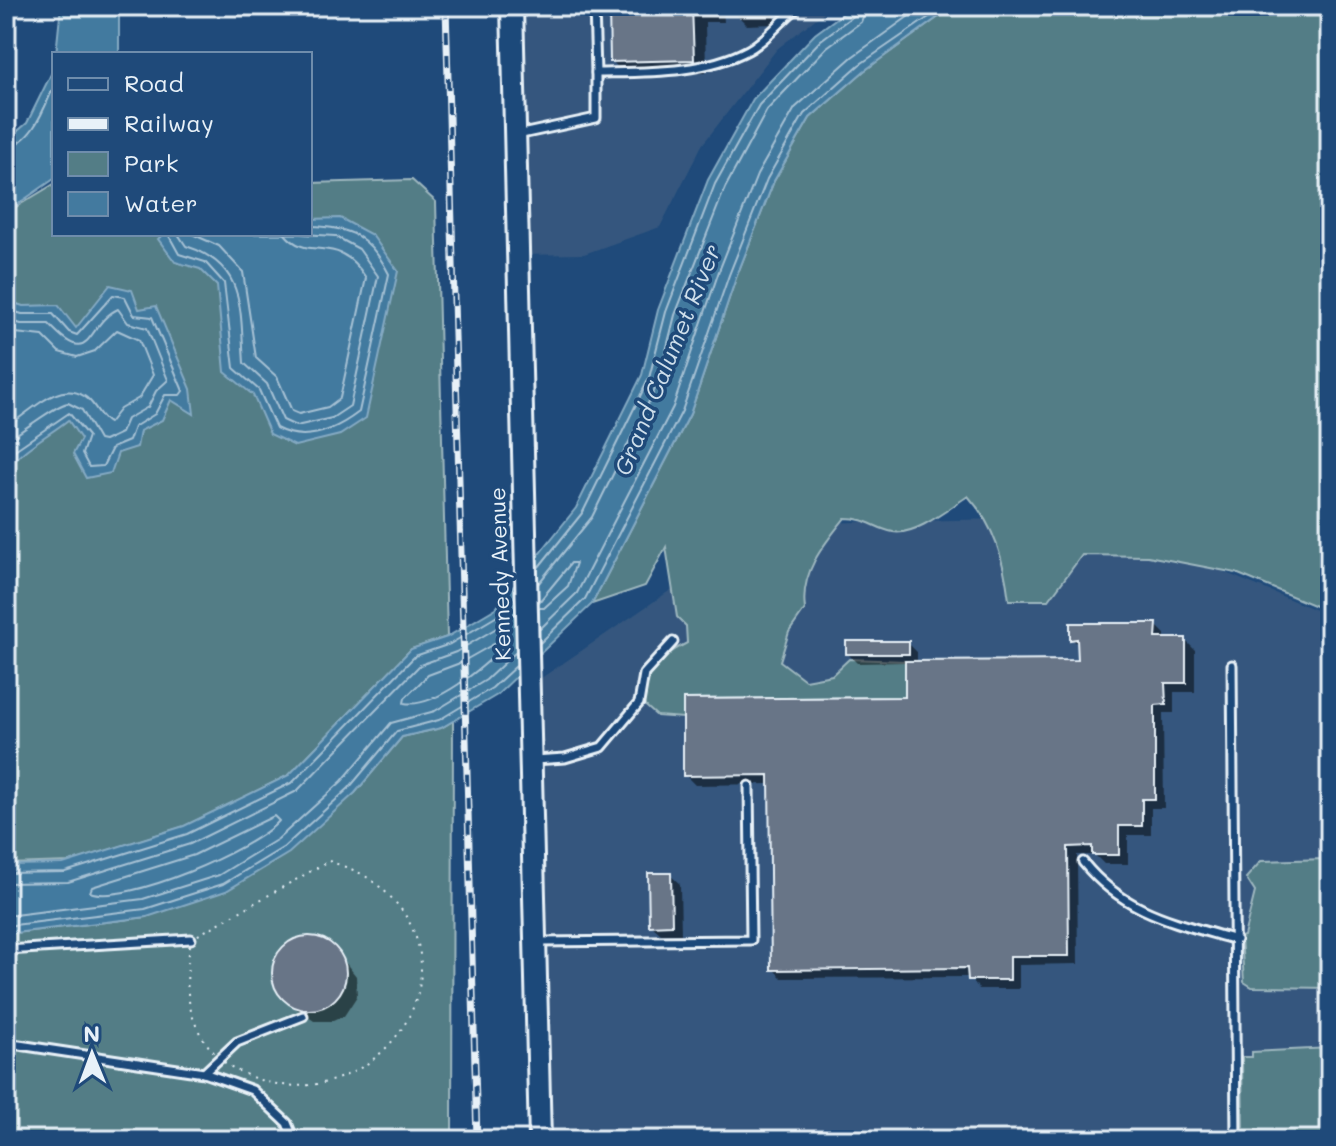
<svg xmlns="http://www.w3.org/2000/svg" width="1336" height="1146" font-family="Mali,sans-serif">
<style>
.built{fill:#35577e}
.green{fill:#537d86;stroke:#9eb7bf;stroke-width:2}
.water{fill:#437a9f;stroke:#85aac3;stroke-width:2}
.shadow{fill:#0007}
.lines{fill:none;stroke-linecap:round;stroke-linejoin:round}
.shore{stroke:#a6c1d4;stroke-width:2}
.building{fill:#687487;stroke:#e8f1f8;stroke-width:2}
.lane-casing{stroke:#e8f1f8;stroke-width:13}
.secondary-casing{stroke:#e8f1f8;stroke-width:26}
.path{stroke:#e8f1f8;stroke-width:2;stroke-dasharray:2 6;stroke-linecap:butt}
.lane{stroke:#1f4a7a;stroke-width:7}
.secondary{stroke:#1f4a7a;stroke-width:20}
.rail-casing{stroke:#e8f1f8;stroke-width:7}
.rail{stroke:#1f4a7a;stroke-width:4;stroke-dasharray:12;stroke-linecap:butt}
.labels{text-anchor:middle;stroke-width:7;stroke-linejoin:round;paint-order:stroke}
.street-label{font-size:22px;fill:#e8f1f8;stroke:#1f4a7a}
.water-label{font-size:24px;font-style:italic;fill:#cfdfeb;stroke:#1f4a7a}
</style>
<rect width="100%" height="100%" fill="#1f4a7a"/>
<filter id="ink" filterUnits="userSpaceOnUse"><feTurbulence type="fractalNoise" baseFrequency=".0125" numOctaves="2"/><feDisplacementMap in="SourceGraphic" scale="16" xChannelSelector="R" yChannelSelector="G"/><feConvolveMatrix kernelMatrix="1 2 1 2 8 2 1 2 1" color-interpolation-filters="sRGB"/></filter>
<g filter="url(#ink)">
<!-- built -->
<g class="built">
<polygon points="510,6 832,6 777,49 702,145 660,227 584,254 515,255"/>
<polygon points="1091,517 1330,616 1330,1051 1260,1140 540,1140 528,687 768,524"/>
</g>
<!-- green -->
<g class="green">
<path d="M968,6H1330V612L1236,573L1148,556L1082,555L1049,600H1009C1004,561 995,526 968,496C949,508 916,536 893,532C874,528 867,518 845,518C823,545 800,573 805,609L789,632L780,661L805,680L832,675L849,659L905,661V697L683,699V718L657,716L639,700C644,669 660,657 687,643L686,626L677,617L666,547L645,586L592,604L690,414L736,278L774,181L810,118L864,71L940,16Z"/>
<polygon points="412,180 436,202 447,637 411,649 289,775 185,826 71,862 6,864 6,213 54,184 54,234 310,234 310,183"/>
<polygon points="453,721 452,1140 6,1140 6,934 147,917 355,793 402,737 441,728"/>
<polygon points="1330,855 1330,988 1252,987 1244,982 1241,937 1244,936 1255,892 1246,878 1261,861 1326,859"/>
<polygon points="1330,1048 1330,1140 1243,1140 1242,1057 1252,1057 1252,1052"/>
</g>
<!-- water -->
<g class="water">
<polygon points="61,6 119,6 119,54 56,54"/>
<polygon points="853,6 968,6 940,16 864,71 810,118 774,181 736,278 690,414 592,604 497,695 441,728 402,737 355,793 289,853 226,891 147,917 6,934 6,865 63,864 184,826 289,775 411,649 447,637 496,608 576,508 642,375 658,310 708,180 753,99 815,34"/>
<polygon points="54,68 54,179 6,212 6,141 27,123"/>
<polygon points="340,218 372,235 398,271 366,418 340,435 295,446 270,434 253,395 225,372 217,286 200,269 175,262 158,239 163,234 310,234 310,219"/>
<path d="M110,285L132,290L139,309L156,306L191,389L194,414L171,400L162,420L140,431L137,447L118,453L111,473L86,478L73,454L81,439L68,420C47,437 20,449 6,472L8,301L23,306L58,305L76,328Z"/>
</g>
<!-- shadow -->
<g class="shadow">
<polygon points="611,6 723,6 724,22 705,22 706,73 625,75 612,61"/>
<polygon points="733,6 802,6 802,12 774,13 775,24 747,25 734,12"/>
<polygon points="1156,625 1165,634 1165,640 1185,640 1195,650 1195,692 1174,692 1174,713 1163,713 1164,808 1151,808 1151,835 1128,835 1128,864 1104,864 1095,855 1077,855 1078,964 1019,965 1019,989 979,989 970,977 782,978 773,969 771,784 695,785 685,775 907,699 907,662 857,663 848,654 908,643 917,652 917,663 1080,662 1080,646 1072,639"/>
<polygon points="670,875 680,884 681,934 661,934 651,925"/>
<polygon points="316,939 337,952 356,976 357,996 344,1016 333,1021 314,1021 294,1007 280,993 274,970 277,959 292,942"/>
</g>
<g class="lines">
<!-- shore -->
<g class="shore">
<path d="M6,147C33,143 44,108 54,86"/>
<path d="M168,234L179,254L205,262L224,283L234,368L259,390L276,428C304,443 334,431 359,412L389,274C370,236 351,227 310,226"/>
<path d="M178,234L186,246C246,265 240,308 244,363L267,384L283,420L296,426L332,418L350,406L378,276L359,249L335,236L302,234"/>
<path d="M192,234L219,246L243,272L256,358L277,377L292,411L299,414L328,407L340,398L366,278C336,230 310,264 285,234"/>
<polyline points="6,309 22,314 53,314 69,332 77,335 113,295 125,297 134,315 152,317 183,391 180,395 165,395 155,414 134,427 129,441 112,448 103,466 89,467 82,454 88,436 69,413 6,456"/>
<path d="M6,319L21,324H49C93,372 85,324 118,309L128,323L147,328L168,380L156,391L148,407L127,419L121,433L104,441L99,440L82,410L68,403C55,405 22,432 6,441"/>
<path d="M6,332L43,336L59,352L77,357L95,351L117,330L139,340L153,375L139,398L120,409L109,423C99,418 95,402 84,396C57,379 28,415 6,427"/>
<polyline points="538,568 583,512 649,378 666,312 715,184 759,105 821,40 854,15 857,6"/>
<polyline points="538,584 592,517 658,383 675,315 725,188 767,110 827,47 861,22 867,6"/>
<polyline points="539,602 571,563 576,563 568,586 544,608 539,608"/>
<polyline points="539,630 577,593 673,407 719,271 757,175 795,108 852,57 923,6"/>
<path d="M499,641L503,642L504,647C483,667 435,709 404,703L405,698L428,675L460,663Z"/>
<polyline points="540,643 585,599 682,411 729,275 767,179 804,114 859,65 945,6"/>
<path d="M274,816L279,821C254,849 124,906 90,892L92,887L194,855Z"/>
<polyline points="6,873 65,872 187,834 293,782 415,656 450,644 499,615 515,597"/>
<polyline points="6,883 68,882 190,844 297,791 420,665 456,652 505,623 515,613"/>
<polyline points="6,916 143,899 219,875 278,839 342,781 391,723 435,711 486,680 516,652"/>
<polyline points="6,926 145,909 223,884 284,847 349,788 397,731 439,720 492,688 516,666"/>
</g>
</g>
<!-- building -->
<g class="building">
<polygon points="609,6 692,6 694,60 610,62"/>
<polygon points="1070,623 1157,623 1156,638 1186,638 1186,683 1165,683 1166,704 1155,705 1155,799 1142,799 1142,826 1119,826 1119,855 1092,855 1092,846 1068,847 1069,956 1010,956 1010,980 968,980 967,968 771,970 769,775 683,776 683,699 905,697 905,661 1078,660 1077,639 1070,640"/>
<rect x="846" y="641" width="63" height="13"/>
<polygon points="648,873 671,873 672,925 649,926"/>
<circle cx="309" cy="973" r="37"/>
</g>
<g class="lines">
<defs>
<g id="lane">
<polyline points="594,6 596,73"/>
<path d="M517,135L596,118V73C645,72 703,74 748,50C767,40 782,19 799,6"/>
<polyline points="1232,665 1236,1140"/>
<polyline points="534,760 565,758 602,747 639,703 644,674 673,642"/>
<path d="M1083,862C1124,913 1175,922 1236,940"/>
<polyline points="537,942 751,940 749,786"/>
<polyline points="6,950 191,939"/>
<polyline points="6,1043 204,1073 252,1090 287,1123 294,1140"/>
<polyline points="204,1073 237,1042 303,1016"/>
</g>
<polyline id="secondary" points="512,6 540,1140"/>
</defs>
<!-- lane casing -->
<use href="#lane" class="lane-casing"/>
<!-- secondary casing -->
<use href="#secondary" class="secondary-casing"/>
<!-- path -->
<g class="path">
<path d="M329,861C342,866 357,870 368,878C501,970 357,1146 228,1065C185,1032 183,988 191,939Z"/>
<polyline points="6,1134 12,1140"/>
</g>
<!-- lane -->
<use href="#lane" class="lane"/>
<!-- secondary -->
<use href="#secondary" class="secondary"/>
<defs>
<polyline id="rail" points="446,6 477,1140"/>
</defs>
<!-- rail casing -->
<use href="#rail" class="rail-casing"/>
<!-- rail -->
<use href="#rail" class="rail"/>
</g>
</g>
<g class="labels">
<!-- street labels -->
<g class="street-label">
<text transform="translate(500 574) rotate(-92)" y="8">Kennedy Avenue</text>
</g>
<!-- water labels -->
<g class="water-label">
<text transform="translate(668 360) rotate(-68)" y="8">Grand Calumet River</text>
</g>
</g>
<!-- margin -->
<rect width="1336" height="1146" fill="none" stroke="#1f4a7a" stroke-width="32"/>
<rect x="16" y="16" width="1304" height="1114" fill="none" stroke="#e8f1f8" stroke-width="3" filter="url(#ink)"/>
<!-- legend -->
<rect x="52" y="52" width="260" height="184" fill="#1f4a7a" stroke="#6f8dac" stroke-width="2"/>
<rect x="68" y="78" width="40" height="12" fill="#1f4a7a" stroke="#6f8dac" stroke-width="2"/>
<text x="124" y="92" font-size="24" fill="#e8f1f8">Road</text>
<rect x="68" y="118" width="40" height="12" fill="#e8f1f8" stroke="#6f8dac" stroke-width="2"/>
<text x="124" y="132" font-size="24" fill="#e8f1f8">Railway</text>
<rect x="68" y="152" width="40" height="24" fill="#537d86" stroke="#6f8dac" stroke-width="2"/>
<text x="124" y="172" font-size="24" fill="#e8f1f8">Park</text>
<rect x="68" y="192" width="40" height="24" fill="#437a9f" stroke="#6f8dac" stroke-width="2"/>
<text x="124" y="212" font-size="24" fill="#e8f1f8">Water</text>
<!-- north arrow -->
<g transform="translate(92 1054) rotate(359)" stroke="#1f4a7a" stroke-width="6" paint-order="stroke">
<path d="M0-6L14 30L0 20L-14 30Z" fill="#e8f1f8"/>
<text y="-12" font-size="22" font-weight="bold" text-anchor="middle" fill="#e8f1f8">N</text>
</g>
</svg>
